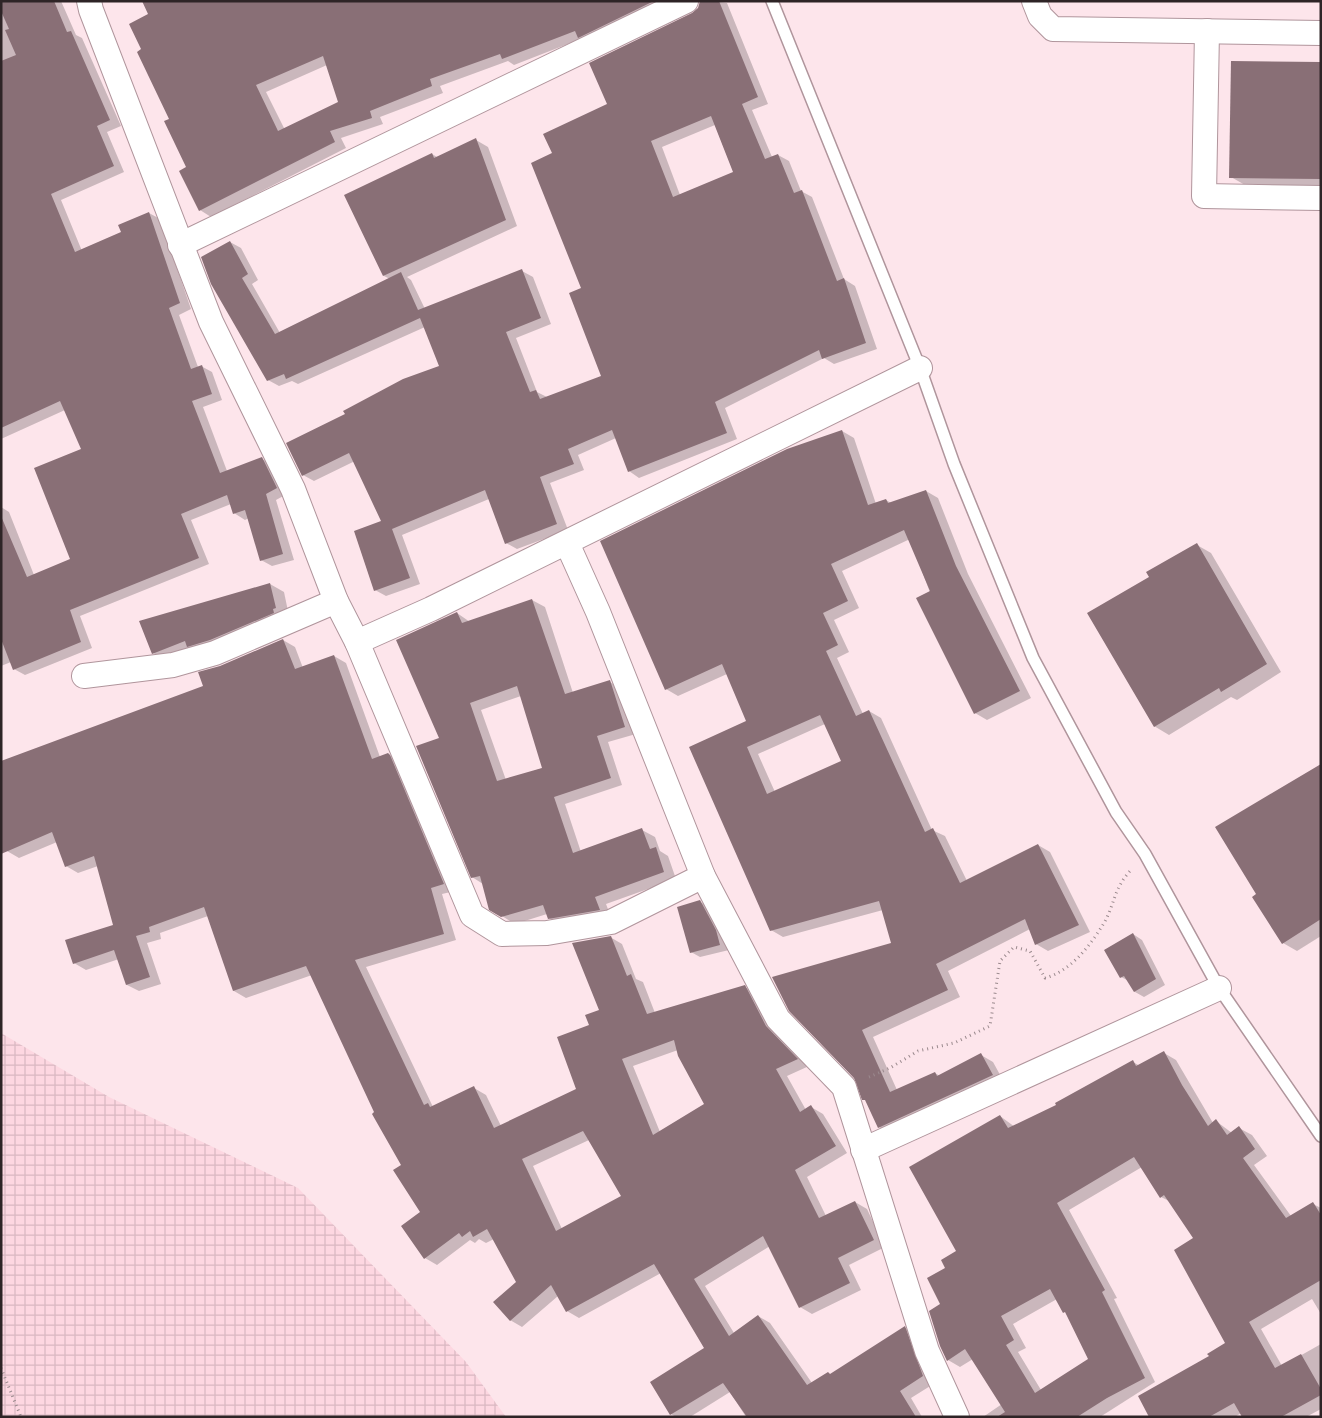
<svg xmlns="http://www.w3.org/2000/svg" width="1322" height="1418" font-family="'PT Sans',sans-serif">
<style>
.industrial{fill:url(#industrial-grid)}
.shadow{fill:#0003;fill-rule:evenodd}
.building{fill:#896f76;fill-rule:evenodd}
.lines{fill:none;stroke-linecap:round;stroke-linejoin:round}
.service-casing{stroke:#b0959c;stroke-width:14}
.minor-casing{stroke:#b0959c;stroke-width:26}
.path{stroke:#9b8a8e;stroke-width:3;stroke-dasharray:1 4;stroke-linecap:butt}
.service{stroke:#fff;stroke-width:11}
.minor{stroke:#fff;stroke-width:24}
</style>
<defs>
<pattern id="industrial-grid" width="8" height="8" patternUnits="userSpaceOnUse" patternTransform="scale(1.25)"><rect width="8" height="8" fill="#fdd7e1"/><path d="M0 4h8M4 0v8" fill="none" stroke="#d9b8c1"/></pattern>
</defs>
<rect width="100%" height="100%" fill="#fde5eb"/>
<!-- industrial -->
<polygon class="industrial" points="1,1033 109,1097 298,1188 466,1362 506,1417 1,1417"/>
<!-- shadow -->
<g class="shadow">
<polygon points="1,1 61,1 76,35 82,38 121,126 107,132 124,172 61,200 82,251 122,233 149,213 160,219 191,309 179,315 198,367 201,366 212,372 222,400 203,407 227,471 262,459 273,465 287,494 276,500 294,560 272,566 261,560 249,518 245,520 234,513 231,504 191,520 209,564 80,616 92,648 25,675 14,669 11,662 1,666 1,507 9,512 34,575 71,560 82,450 65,410 1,439"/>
<path d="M322,1H678L514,65L508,61L440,86L443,93L380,117L383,124L341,138L346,148L211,217L200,210L188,168ZM327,65L339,103L285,130L266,92Z"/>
<path d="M705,1L727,3L768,104L752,110L772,157L778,155L789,161L801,191L812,197L844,279L855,286L877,349L834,364L824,358L725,408L737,439L639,478L629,471L616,438L578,455L584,470L550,483L568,530L517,549L506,543L489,499L402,535L420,584L386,596L375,590L383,522L355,461L314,481L303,475L440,367L425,327L298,384L292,381L279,386L268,380L230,242L241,248L258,280L252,284L280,333L390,279L384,276L432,154L437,157L476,140L488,147L517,226L407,277L411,280L425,309L522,271L533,277L551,324L516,338L537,392L547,397L602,377L553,154L609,104ZM715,125L734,173L680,195L662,147Z"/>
<polygon points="1321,63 1321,187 1245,185 1231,177"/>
<path d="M842,431L854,438L876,504L886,500L891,503L926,491L938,498L968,574L1031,698L987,720L975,713L910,539L842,571L859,608L834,620L849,652L837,658L863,714L869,711L881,718L932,830L945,836L967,881L1038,845L1050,852L1090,932L1048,951L1036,944L1030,929L948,971L960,997L873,1037L897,1090L935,1073L940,1076L981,1055L993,1062L1004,1082L891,1134L879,1127L858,1082L790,1010L892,944L883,910L783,937L771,930L690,748L748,722L727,674L678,696L666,689ZM825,724L842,762L775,792L758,754Z"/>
<polygon points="1197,545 1211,553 1281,672 1237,700 1231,697 1169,735 1154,726 1150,578"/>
<polygon points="270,584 284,592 289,616 167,661 153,653"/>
<path d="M532,600L545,607L573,693L610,682L622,689L636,734L608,742L622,785L565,804L581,852L642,830L655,837L660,851L668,856L676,879L606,904L611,917L561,925L549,918L547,914L515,924L502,916L483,884L472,877L440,739L457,613L470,622ZM521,696L543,768L506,780L481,710Z"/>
<path d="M283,640L295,647L303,668L334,656L346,663L380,757L388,754L400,761L455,891L442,894L456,940L366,967L433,1107L474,1088L486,1095L501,1126L578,1090L590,1026L600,1011L610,937L622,944L636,979L643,982L655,1013L745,987L757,994L809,1066L787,1076L806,1110L811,1107L823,1114L847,1153L807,1177L826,1216L855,1202L867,1209L885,1247L849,1265L861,1290L812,1314L800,1307L770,1246L705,1286L734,1333L758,1316L770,1323L812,1383L831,1375L905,1328L917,1335L935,1383L911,1398L922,1417H746L730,1392L690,1417H676L671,1414L706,1349L661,1273L579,1318L567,1311L558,1296L522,1327L510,1320L518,1282L494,1239L486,1243L479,1239L475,1243L470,1240L437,1265L425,1258L421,1212L403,1165L312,975L246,998L234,991L208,916L160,933L161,939L147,943L161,984L139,991L127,985L119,959L86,970L74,963L115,926L98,866L78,873L66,866L57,842L19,858L7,851L205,687L221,667ZM678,1050L706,1105L660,1132L633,1066ZM589,1140L623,1196L562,1229L533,1166Z"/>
<polygon points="1321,765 1321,936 1297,951 1283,943 1258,895"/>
<polygon points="700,902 710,907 729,950 700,957 691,952"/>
<polygon points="1133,934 1142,940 1165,985 1144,997 1135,992 1129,981 1121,977 1105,950"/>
<path d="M1164,1053L1176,1060L1213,1123L1216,1121L1232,1133L1239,1128L1252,1135L1267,1156L1254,1165L1291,1216L1313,1204L1321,1208V1314L1312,1299L1261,1329L1282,1366L1321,1344V1409L1306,1417H1243L1241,1413L1235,1417H1150L1210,1357L1227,1344L1195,1239L1171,1202L1161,1197L1142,1167L1069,1210L1117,1298L1114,1299L1155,1382L1100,1417H983L1002,1404L973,1359L960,1367L948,1360L942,1304L947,1269L958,1252L1000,1116L1015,1127L1058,1105L1133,1062L1140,1066ZM1057,1299L1067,1314L1090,1359L1041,1390L1018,1352L1026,1348L1013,1324Z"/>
</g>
<!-- building -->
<g class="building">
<polygon points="1,1 54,1 67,32 71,31 110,120 97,126 114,166 51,194 75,252 121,232 118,225 149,212 180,303 169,308 191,369 202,365 212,394 192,401 220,473 262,457 277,488 266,494 283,554 260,561 245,510 233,514 227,495 181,514 199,558 70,610 81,642 13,670 1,639 1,516 27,577 70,559 34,468 81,449 60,401 1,428 1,61 16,55 5,30 9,29 1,11"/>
<path d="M142,1H654L578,38L575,31L502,59L500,54L430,79L432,86L370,111L372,118L330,131L335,142L199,211L179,171L186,167L164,121L169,119L137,52L141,49L129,24L148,14ZM323,56L338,102L278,131L256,85Z"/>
<path d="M700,1H719L758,97L742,104L765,159L778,154L794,193L802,190L837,281L844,278L866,343L822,359L819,350L715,402L727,433L628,472L612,430L568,449L574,464L540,477L557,524L505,544L485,490L392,529L410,578L374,591L354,531L381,521L349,453L302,476L286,443L345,414L343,411L403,379L439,366L420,318L286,379L284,374L267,381L211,284L201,257L230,241L248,274L242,278L275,334L401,272L418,310L522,269L541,318L506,332L530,392L536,390L540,399L601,376L569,293L581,288L531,163L552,153L543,134L607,104L589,63L692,13L698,8ZM711,116L733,172L673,197L651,141Z"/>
<polygon points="1231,61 1321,62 1321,179 1229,178"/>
<polygon points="476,138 506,220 383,276 344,195 432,153 434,158"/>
<path d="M842,430L868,505L886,499L888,503L926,490L956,566L1020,691L974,714L916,598L930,591L904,530L831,564L848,601L823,613L838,645L826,651L856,716L869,710L925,832L933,828L960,883L1038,844L1079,925L1035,945L1025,919L936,964L948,990L862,1030L890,1092L935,1072L937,1076L981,1053L993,1075L878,1128L865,1100H862L854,1078L789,1011L772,977L891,943L879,901L770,931L689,747L746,721L722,664L665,690L600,541L787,449ZM820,715L841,761L767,794L747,747Z"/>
<polygon points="1197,543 1267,664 1221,692 1219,688 1154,727 1087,613 1149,577 1146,572"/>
<polygon points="270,583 276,608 273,609 274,613 210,640 187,647 185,641 152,654 139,621"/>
<path d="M532,599L565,694L610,680L625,727L597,736L611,778L554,797L573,853L642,828L650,849L656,847L664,872L595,897L600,910L548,919L543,905L501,917L489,910L480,876L471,878L416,746L439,738L396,640L457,612L462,623ZM517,686L542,768L497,781L470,703Z"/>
<path d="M283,639L295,669L334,655L372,759L388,753L390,755L444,884L431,888L444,934L355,960L424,1105L428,1103L430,1107L474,1086L494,1128L576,1089L557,1037L589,1025L585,1015L599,1010L572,943L611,936L627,976L631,974L647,1014L745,985L766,1026L798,1059L776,1069L800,1112L811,1105L836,1146L795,1170L819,1218L855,1201L874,1240L838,1258L850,1283L799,1308L763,1236L694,1279L729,1336L758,1315L807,1385L828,1372L830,1374L905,1326L923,1376L900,1391L916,1417H747L723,1383L670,1415L650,1382L704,1348L654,1264L566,1312L551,1285L510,1321L493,1302L516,1282L487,1229L473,1237L470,1231L462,1237L459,1233L424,1259L401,1226L420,1212L393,1170L401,1165L372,1114L374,1112L306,966L233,991L204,907L149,927L150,932L136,936L150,977L126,985L114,950L73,964L65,940L113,925L94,856L65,867L52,832L1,854V761L203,686L198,672L220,666ZM674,1040L678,1056L704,1104L653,1135L622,1059ZM583,1131L621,1196L556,1231L522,1159Z"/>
<polygon points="1321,764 1321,919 1282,944 1252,897 1256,894 1215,827"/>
<polygon points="700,900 716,930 720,945 690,953 677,907"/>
<polygon points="1133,933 1156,979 1134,992 1124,976 1120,978 1104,950"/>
<path d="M1164,1051L1182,1085L1208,1126L1216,1119L1227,1135L1239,1126L1255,1149L1243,1158L1286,1218L1313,1202L1321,1215V1280L1249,1322L1275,1368L1301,1354L1321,1389V1395L1281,1417H1242L1234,1403L1209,1417H1149L1138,1396L1209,1356L1207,1354L1225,1343L1174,1250L1193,1238L1164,1195L1160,1198L1134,1157L1057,1203L1105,1290L1102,1292L1145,1378L1107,1398L1077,1417H997L1005,1412L965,1349L947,1361L940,1346L929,1311L940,1304L927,1278L945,1268L941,1260L956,1251L909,1167L1000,1115L1008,1128L1056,1105L1055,1103L1133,1060L1136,1066ZM1050,1289L1063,1313L1065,1312L1088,1359L1035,1393L1006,1345L1014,1340L1001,1316Z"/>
</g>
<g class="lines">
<defs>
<polyline id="service" points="772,1 920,368 954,464 1033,658 1116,812 1145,854 1219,988 1321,1136"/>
<g id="minor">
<polyline points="89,1 91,10 211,322 293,489 336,601 357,642 472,915 502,934 547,933 611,922 703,876"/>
<polyline points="1034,1 1040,16 1053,29 1321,33"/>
<polyline points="1207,31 1204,196 1321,198"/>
<polyline points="180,245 686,1"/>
<polyline points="567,543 598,612 703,876 778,1019 844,1087 927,1351 957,1417"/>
<polyline points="357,642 431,609 920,368"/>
<polyline points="84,676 173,665 215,653 336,601"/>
<polyline points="863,1150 1219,988"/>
</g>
</defs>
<!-- service casing -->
<use href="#service" class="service-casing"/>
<!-- minor casing -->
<use href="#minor" class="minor-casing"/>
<!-- path -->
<g class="path">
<path d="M869,1077L890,1068L918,1051L954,1043L990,1026L1000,961L1014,947L1030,951L1045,978C1071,971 1090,946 1104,923C1115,904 1113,890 1130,871"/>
<polyline points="1,1368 21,1417"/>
</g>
<!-- service -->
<use href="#service" class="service"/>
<!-- minor -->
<use href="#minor" class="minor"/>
</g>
<!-- border -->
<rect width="1322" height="1418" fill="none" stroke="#2e2426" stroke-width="5"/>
</svg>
